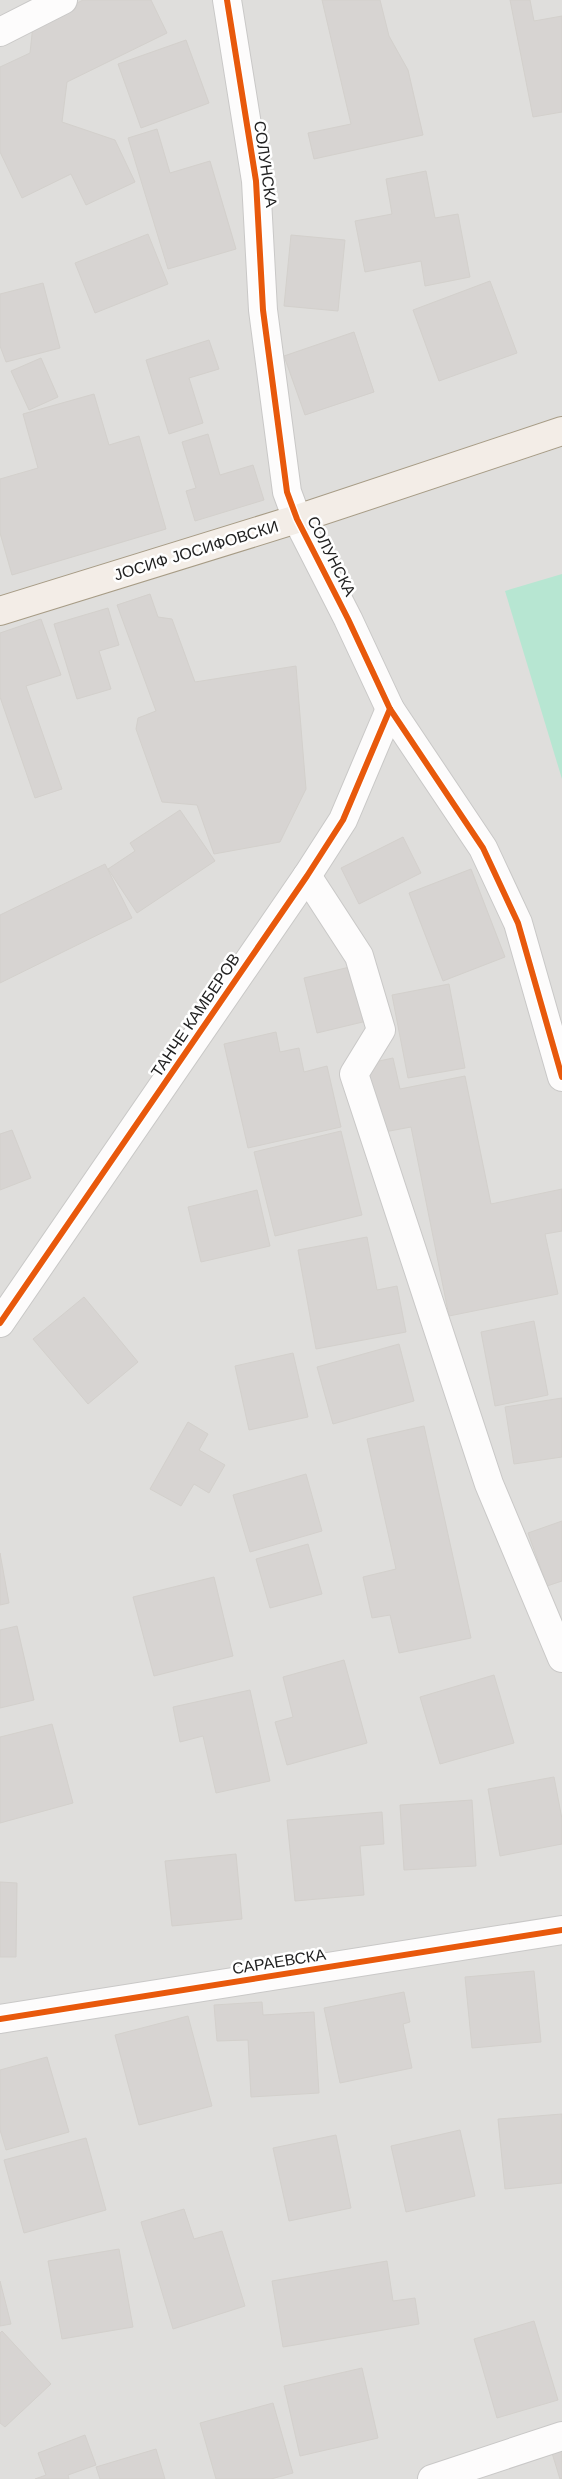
<svg xmlns="http://www.w3.org/2000/svg" width="562" height="2479" font-family="Helvetica,sans-serif">
<style>
.residential{fill:#dfdedc}
.pitch{fill:#b7e6d2}
.building{fill:#d7d4d2;stroke:#d3d0cc}
.lines{fill:none;stroke-linecap:round;stroke-linejoin:round}
.minor-casing{stroke:#c9c8c7;stroke-width:30}
.major-casing{stroke:#a79c86;stroke-width:30}
.minor{stroke:#fdfcfc;stroke-width:28}
.major{stroke:#f3ede7;stroke-width:28}
.cycleway-casing{stroke:#fff;stroke-width:9}
.cycleway{stroke:#e8590c;stroke-width:6}
.labels{text-anchor:middle;stroke-width:5;stroke-linejoin:round;paint-order:stroke}
.street-label{font-size:16px;fill:#222;stroke:#fff}
</style>
<rect width="100%" height="100%" fill="#f0eeeb"/>
<!-- residential -->
<rect class="residential" x="0" y="0" width="562" height="2479"/>
<!-- pitch -->
<polygon class="pitch" points="562,574 562,779 505,591"/>
<!-- building -->
<g class="building">
<polygon points="83,0 151,0 167,33 67,82 62,122 115,140 135,182 86,205 71,174 22,198 0,152 0,67 30,53 33,25"/>
<polygon points="322,0 380,0 389,36 408,70 423,135 314,159 308,133 351,124"/>
<polygon points="510,0 530,0 534,21 562,16 562,112 533,117"/>
<polygon points="186,40 209,103 141,128 118,64"/>
<polygon points="157,129 170,173 210,161 236,249 168,269 128,138"/>
<polygon points="426,171 435,218 458,214 470,277 425,286 421,261 365,272 355,221 392,214 386,179"/>
<polygon points="148,234 168,284 95,313 75,263"/>
<polygon points="291,235 345,240 338,311 284,306"/>
<polygon points="490,281 517,353 439,381 413,310"/>
<polygon points="43,283 60,348 6,362 0,346 0,294"/>
<polygon points="354,332 374,392 305,415 284,356"/>
<polygon points="209,340 219,369 189,378 203,423 169,434 146,360"/>
<polygon points="41,358 58,397 29,410 11,371"/>
<polygon points="94,394 109,445 139,436 166,529 12,575 0,533 0,479 38,468 23,414"/>
<polygon points="208,434 220,475 253,465 264,500 195,521 186,491 196,488 182,442"/>
<polygon points="150,594 158,617 172,619 195,682 296,666 306,789 280,842 214,854 197,805 162,802 136,729 138,718 156,711 117,605"/>
<polygon points="108,608 119,645 99,651 111,689 77,699 54,624"/>
<polygon points="41,619 61,675 26,686 62,789 35,798 0,697 0,633"/>
<polygon points="180,810 215,861 137,913 108,869 135,851 130,843"/>
<polygon points="403,837 421,873 359,904 341,868"/>
<polygon points="105,864 132,918 0,983 0,915"/>
<polygon points="471,869 505,957 443,981 409,893"/>
<polygon points="358,965 371,1020 317,1033 304,978"/>
<polygon points="449,984 465,1068 408,1078 392,995"/>
<polygon points="276,1032 280,1052 299,1048 304,1072 327,1066 341,1127 248,1148 224,1044"/>
<polygon points="393,1058 400,1089 465,1076 491,1204 562,1189 562,1231 545,1234 558,1294 449,1316 411,1127 379,1133 365,1064"/>
<polygon points="12,1130 31,1178 0,1190 0,1134"/>
<polygon points="341,1131 362,1215 275,1236 254,1152"/>
<polygon points="257,1190 270,1246 201,1262 188,1207"/>
<polygon points="367,1237 377,1290 397,1286 406,1332 316,1349 298,1250"/>
<polygon points="84,1297 138,1362 88,1404 33,1339"/>
<polygon points="534,1321 548,1395 495,1406 481,1332"/>
<polygon points="399,1344 414,1401 333,1424 317,1367"/>
<polygon points="293,1353 308,1417 249,1430 235,1366"/>
<polygon points="562,1398 562,1457 514,1464 505,1407"/>
<polygon points="188,1422 208,1434 199,1450 225,1465 209,1493 194,1484 181,1506 150,1489"/>
<polygon points="424,1426 471,1638 399,1653 390,1615 372,1618 363,1577 396,1569 367,1439"/>
<polygon points="306,1474 322,1531 250,1552 233,1495"/>
<polygon points="562,1521 562,1581 547,1586 528,1533"/>
<polygon points="308,1544 322,1594 270,1608 256,1559"/>
<polygon points="0,1553 9,1603 0,1605"/>
<polygon points="214,1577 233,1656 154,1676 133,1597"/>
<polygon points="17,1626 34,1700 0,1708 0,1630"/>
<polygon points="344,1660 367,1743 287,1765 275,1722 293,1717 283,1677"/>
<polygon points="494,1675 514,1743 440,1764 420,1697"/>
<polygon points="250,1690 270,1781 216,1793 203,1736 180,1742 173,1707"/>
<polygon points="52,1724 73,1803 0,1823 0,1737"/>
<polygon points="554,1777 562,1819 562,1844 500,1856 488,1789"/>
<polygon points="472,1800 476,1866 404,1870 400,1805"/>
<polygon points="382,1812 384,1844 360,1846 364,1895 295,1901 287,1820"/>
<polygon points="236,1854 242,1919 172,1926 165,1861"/>
<polygon points="0,1882 17,1883 16,1957 0,1957"/>
<polygon points="534,1971 541,2042 472,2048 465,1977"/>
<polygon points="404,1992 410,2022 403,2024 412,2068 340,2083 324,2008"/>
<polygon points="262,2002 263,2015 314,2012 319,2093 251,2097 248,2040 217,2041 214,2005"/>
<polygon points="188,2016 212,2106 139,2125 115,2035"/>
<polygon points="47,2057 69,2132 6,2150 0,2130 0,2070"/>
<polygon points="562,2114 562,2183 505,2189 498,2119"/>
<polygon points="460,2130 475,2196 406,2212 391,2146"/>
<polygon points="336,2135 351,2208 289,2221 273,2148"/>
<polygon points="86,2138 106,2210 24,2233 4,2160"/>
<polygon points="184,2209 194,2239 222,2231 245,2306 173,2329 141,2222"/>
<polygon points="119,2249 133,2327 62,2339 48,2261"/>
<polygon points="387,2261 393,2301 415,2298 419,2324 283,2347 272,2281"/>
<polygon points="0,2281 11,2324 0,2326"/>
<polygon points="534,2321 558,2400 497,2418 474,2339"/>
<polygon points="2,2331 51,2384 5,2427 0,2423 0,2333"/>
<polygon points="362,2368 378,2438 300,2456 284,2386"/>
<polygon points="273,2403 293,2473 271,2479 216,2479 200,2423"/>
<polygon points="85,2435 96,2465 68,2475 69,2479 35,2479 46,2475 38,2453"/>
<polygon points="156,2449 165,2479 100,2479 96,2467"/>
<polygon points="562,2450 562,2479 560,2479 552,2453"/>
</g>
<g class="lines">
<defs>
<g id="minor">
<polyline points="227,0 256,181 263,310 287,492 297,519 348,619 390,709 483,848 518,923 562,1077"/>
<polyline points="0,32 63,0"/>
<polyline points="307,876 359,956 381,1030 354,1074 489,1484 562,1658"/>
<polyline points="0,1323 307,876 343,820 390,709"/>
<polyline points="0,2019 562,1930"/>
<polyline points="432,2479 562,2436"/>
</g>
<polyline id="major" points="0,611 297,519 562,431"/>
</defs>
<!-- minor casing -->
<use href="#minor" class="minor-casing"/>
<!-- major casing -->
<use href="#major" class="major-casing"/>
<!-- minor -->
<use href="#minor" class="minor"/>
<!-- major -->
<use href="#major" class="major"/>
<defs>
<g id="cycleway">
<polyline points="227,0 256,181 263,310 287,492 297,519 348,619 390,709 483,848 518,923 562,1077"/>
<polyline points="0,1323 307,876 343,820 390,709"/>
<polyline points="0,2019 562,1930"/>
</g>
</defs>
<!-- cycleway casing -->
<use href="#cycleway" class="cycleway-casing"/>
<!-- cycleway -->
<use href="#cycleway" class="cycleway"/>
</g>
<g class="labels">
<!-- street labels -->
<g class="street-label">
<text transform="translate(266 164) rotate(82)" y="6">СОЛУНСКА</text>
<text transform="translate(196 550) rotate(-17)" y="6">ЈОСИФ ЈОСИФОВСКИ</text>
<text transform="translate(332 556) rotate(63)" y="6">СОЛУНСКА</text>
<text transform="translate(195 1015) rotate(-56)" y="6">ТАНЧЕ КАМБЕРОВ</text>
<text transform="translate(279 1961) rotate(-9)" y="6">САРАЕВСКА</text>
</g>
</g>
</svg>
